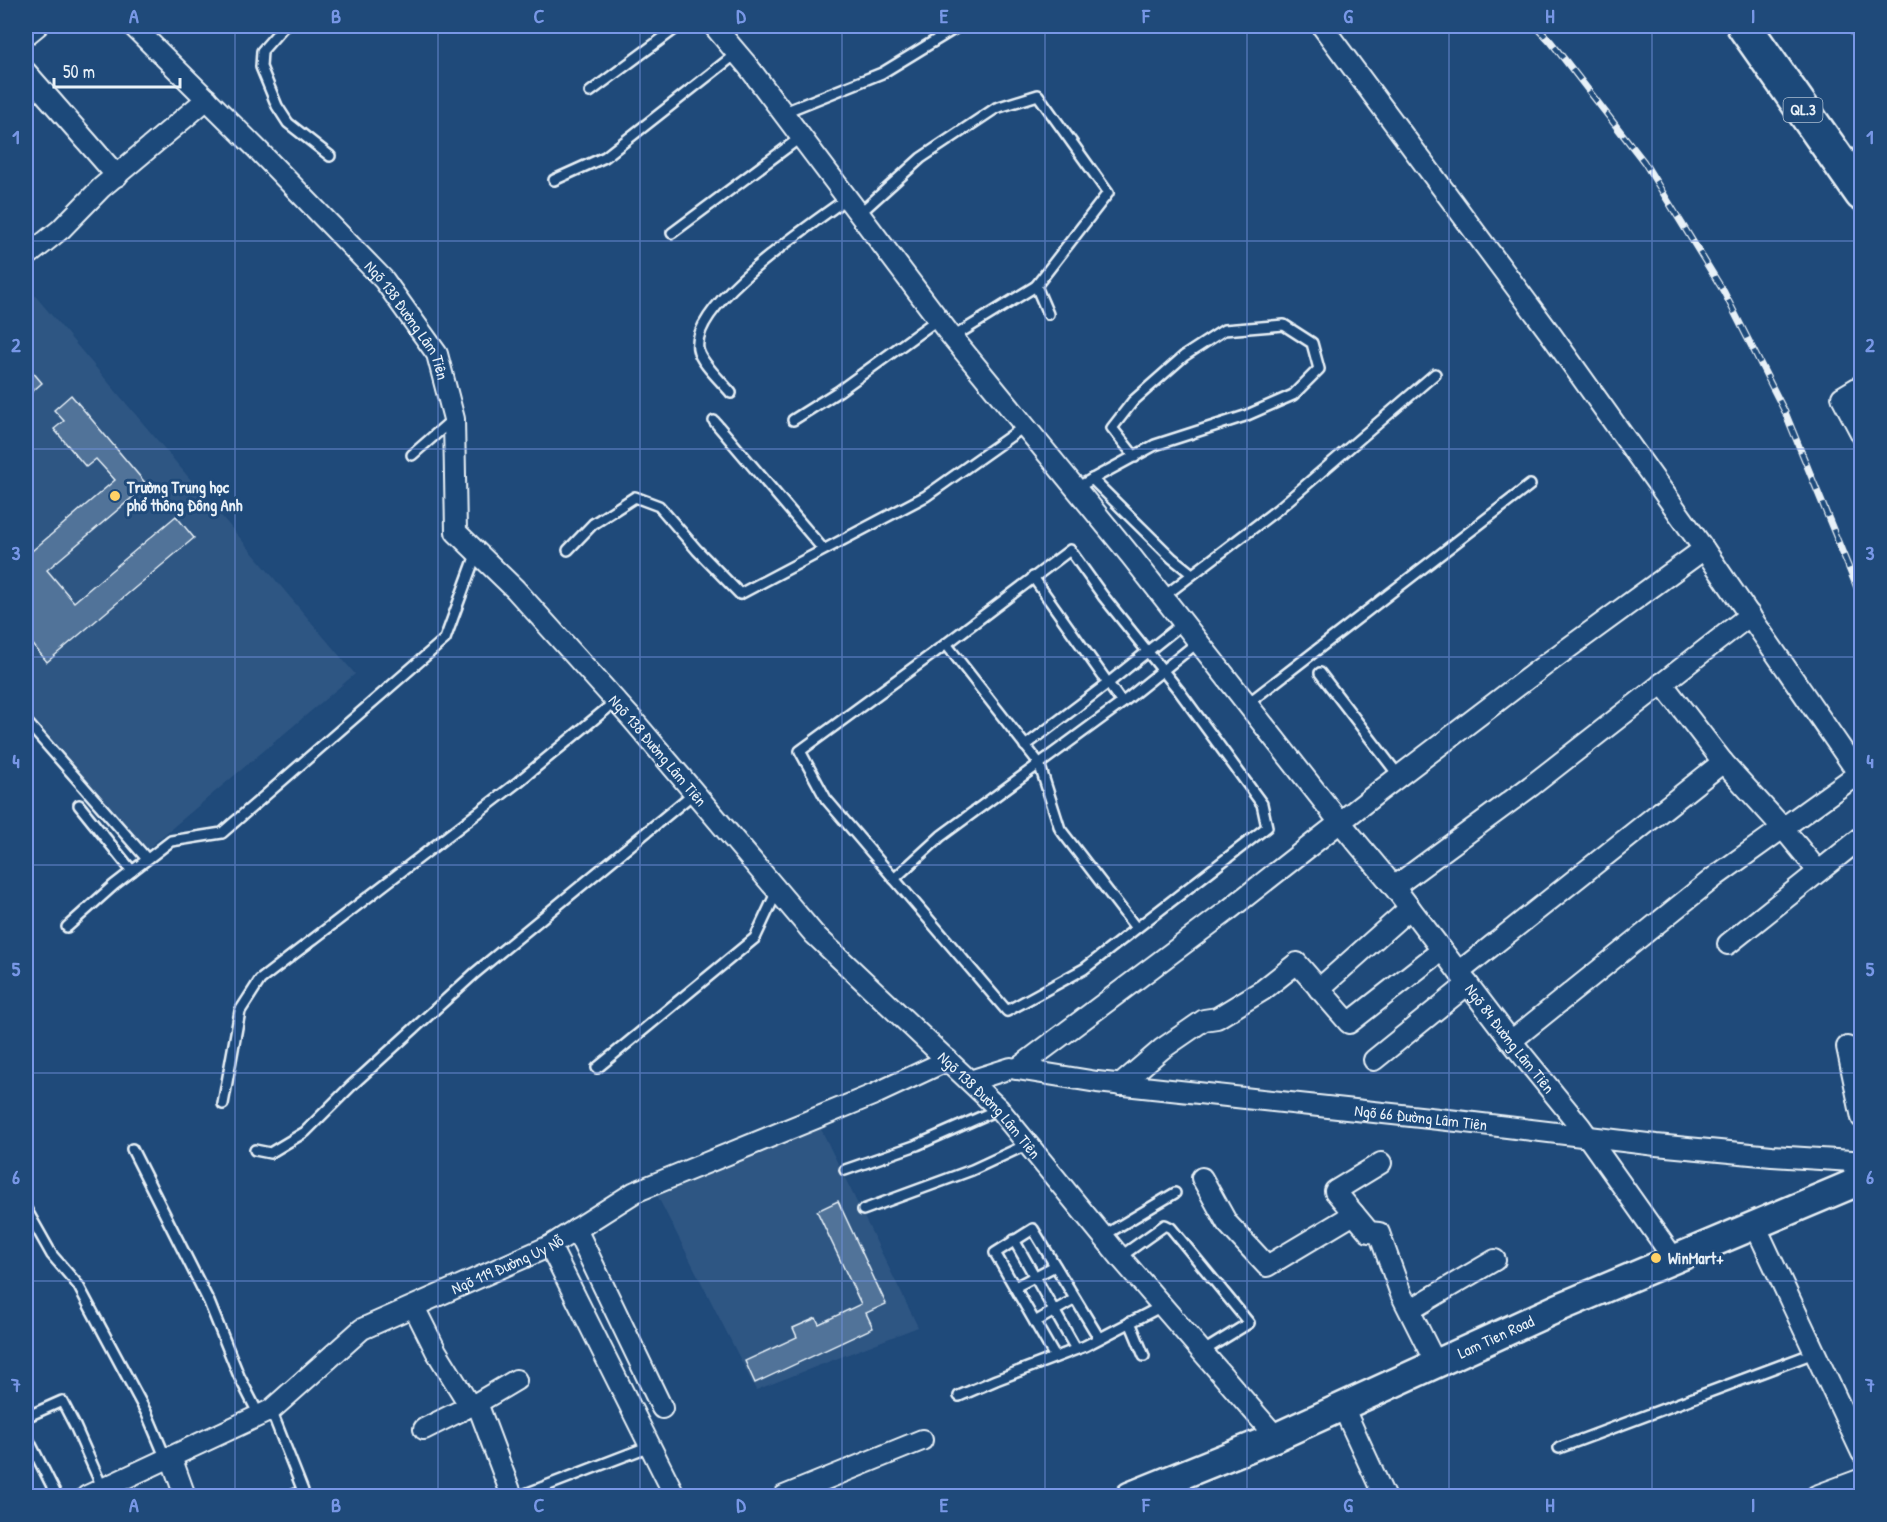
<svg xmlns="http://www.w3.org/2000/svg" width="1887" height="1522" font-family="'Patrick Hand',sans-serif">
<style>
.built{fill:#2e5683}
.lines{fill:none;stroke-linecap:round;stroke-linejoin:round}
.canal{stroke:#6685a7;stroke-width:18}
.building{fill:#517399;stroke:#e8f1f8;stroke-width:1.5}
.lane-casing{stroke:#e8f1f8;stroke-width:14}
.street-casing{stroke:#e8f1f8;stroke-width:24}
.secondary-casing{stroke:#e8f1f8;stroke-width:32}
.highway-casing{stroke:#e8f1f8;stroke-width:38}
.lane{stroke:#1f4a7a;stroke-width:9}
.street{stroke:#1f4a7a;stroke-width:20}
.secondary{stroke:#1f4a7a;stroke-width:27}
.highway{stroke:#1f4a7a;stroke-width:33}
.rail-casing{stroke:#e8f1f8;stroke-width:7}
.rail{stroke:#1f4a7a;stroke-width:4.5;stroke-dasharray:14;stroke-linecap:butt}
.grid{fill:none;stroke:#7897e6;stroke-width:1.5;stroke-opacity:0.55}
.poi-dot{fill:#ffd166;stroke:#1f4a7a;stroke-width:2}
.labels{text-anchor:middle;stroke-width:6;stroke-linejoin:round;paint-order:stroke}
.shield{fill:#1f4a7a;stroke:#acbfd2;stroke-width:1.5}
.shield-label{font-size:15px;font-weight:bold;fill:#e8f1f8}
.street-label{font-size:16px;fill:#e8f1f8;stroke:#1f4a7a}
.poi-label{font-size:16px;font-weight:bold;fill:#e8f1f8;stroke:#1f4a7a;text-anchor:start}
.neatline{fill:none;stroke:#7897e6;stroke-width:2}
.grid-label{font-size:20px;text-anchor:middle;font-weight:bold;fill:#7897e6}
</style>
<rect width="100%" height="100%" fill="#1f4a7a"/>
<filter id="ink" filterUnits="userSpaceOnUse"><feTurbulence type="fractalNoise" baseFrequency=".0167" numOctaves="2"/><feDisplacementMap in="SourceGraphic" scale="12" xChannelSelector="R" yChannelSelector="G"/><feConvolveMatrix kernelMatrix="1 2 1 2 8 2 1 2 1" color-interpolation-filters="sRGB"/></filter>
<g filter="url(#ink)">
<!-- built -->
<g class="built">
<polygon points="26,285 355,674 146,850 26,709"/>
<polygon points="819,1125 918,1327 756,1390 657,1195"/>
</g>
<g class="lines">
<!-- canal -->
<polyline class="canal" points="1854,26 1862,35"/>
</g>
<!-- building -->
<g class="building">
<polygon points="26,364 42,383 26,397"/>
<polygon points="71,395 147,485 47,570 74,602 176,516 194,538 47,662 26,636 26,556 115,480 96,459 86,467 54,429 64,421 54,410"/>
<polygon points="838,1201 886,1304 866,1313 873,1328 755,1383 745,1361 797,1337 793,1328 816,1318 819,1324 861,1304 817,1211"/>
</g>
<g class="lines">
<defs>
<g id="lane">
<polyline points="284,26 262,51 261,67 277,106 288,123 330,156"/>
<polyline points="590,92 679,26"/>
<polyline points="782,113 882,73 959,26"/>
<polyline points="554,180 605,157 737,53"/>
<polyline points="859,214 921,158 996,108 1038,95 1108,193 1036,286 953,337"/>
<polyline points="672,233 801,137"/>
<polyline points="1036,286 1048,314"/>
<path d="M731,393C722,382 700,362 698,349C691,303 813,224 847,198"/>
<polyline points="793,420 839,391 938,319"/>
<polyline points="714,421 823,549"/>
<polyline points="412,455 452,420"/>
<polyline points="1092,479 1172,558 1192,574"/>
<polyline points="1076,488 1155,445 1245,416 1293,395 1319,369 1312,343 1284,325 1224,330 1184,356 1133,401 1112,428 1135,457"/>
<polyline points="568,550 593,524 635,497 659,506 697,550 740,594 926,496 1025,426"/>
<polygon points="1070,550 1103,596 1180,692 1262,804 1267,827 1084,969 1007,1011 826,799 800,751 946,644"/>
<polyline points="1033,577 1122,703"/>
<polyline points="1163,597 1278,509 1435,374"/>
<polyline points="946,644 1039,763 1060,829 1136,928"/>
<polyline points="1320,673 1399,776"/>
<polyline points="1247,704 1530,485"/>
<polyline points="26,721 147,859"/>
<polyline points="1025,746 1107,684 1183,623"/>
<polyline points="79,805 132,871"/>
<polyline points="894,879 941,836 1122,703 1198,642"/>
<polyline points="67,927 114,885 171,841 222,833 445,639 477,552"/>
<polyline points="597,1068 755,938 777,891"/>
<polyline points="223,1104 240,1011 260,980 518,782 616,701"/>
<polyline points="132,1149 209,1302 239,1376 259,1415"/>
<polyline points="255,1150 270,1153 305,1132 351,1086 475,973 694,793"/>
<polyline points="845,1170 917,1145 999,1109"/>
<polyline points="26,1209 52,1255 78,1285 147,1414 166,1459"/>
<polyline points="863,1210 972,1170 1028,1144"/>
<polyline points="1103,1236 1175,1193"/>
<polyline points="1014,1240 1076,1349"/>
<polyline points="1120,1257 1165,1225 1171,1228 1249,1323 1202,1352"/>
<polyline points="1015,1287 1055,1266"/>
<polyline points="1035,1322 1075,1299"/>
<polyline points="1130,1322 1144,1356"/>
<polyline points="1055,1357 995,1253 1033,1229 1099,1338"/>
<polyline points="959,1396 996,1380 1085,1346 1162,1306"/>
<polyline points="271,1410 303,1491 291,1496"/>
<polyline points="26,1417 62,1401 75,1426 103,1489"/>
<polyline points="26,1435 57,1496"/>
<polyline points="1559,1448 1814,1353"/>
<polyline points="520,1496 650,1446"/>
</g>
<g id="street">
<path id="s1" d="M133,26L257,149L384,280L437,354L454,419L456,532L515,589L633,720L814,934L999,1109L1120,1257L1276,1437"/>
<path id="s2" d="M714,26L747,65L948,332L1131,556L1335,816L1394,887L1511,1041L1580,1126L1674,1259"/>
<polyline points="1322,26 1552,336 1704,549 1858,773 1862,783"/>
<polyline points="26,35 37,26"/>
<polyline points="26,72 117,176"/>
<polyline points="26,257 61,229 101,188 207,99"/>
<polyline points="1862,385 1842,397 1862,435"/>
<polyline points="1662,683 1723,762 1782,827 1818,871"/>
<polyline points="1394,887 1531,786 1750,615"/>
<polyline points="1728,944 1862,837"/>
<polyline points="1459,972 1723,762"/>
<polyline points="1319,989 1410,908"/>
<polyline points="1511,1041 1716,876 1862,771"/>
<polyline points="1847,1047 1862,1118"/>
<polyline points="1374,1060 1468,984"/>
<polyline points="1017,1069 1226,912 1381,790 1545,665 1704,549"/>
<path id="s3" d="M970,1081L1011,1068L1097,1082L1457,1121L1656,1145L1772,1156L1852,1161L1857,1182"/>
<polyline points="1120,1085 1162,1049 1204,1020 1217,1018 1263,990 1297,963 1349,1023 1442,950"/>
<polyline points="1381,1163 1335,1191 1369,1232 1379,1233 1401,1294 1436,1364"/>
<polyline points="1202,1178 1227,1223 1267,1266 1354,1214"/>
<polyline points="1755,1225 1862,1453"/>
<polyline points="576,1229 662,1408"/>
<polyline points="550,1246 675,1496"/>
<polyline points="414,1307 436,1351 470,1406 477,1403 512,1496"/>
<polyline points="1410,1310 1495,1260"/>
<polyline points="477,1403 516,1380"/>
<polyline points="1343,1407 1384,1496"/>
<polyline points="424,1429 470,1406"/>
<polyline points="171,1457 185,1496"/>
<path id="s4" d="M87,1496L271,1410L362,1329L550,1246L635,1192L875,1094L948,1060"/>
<polyline points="784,1496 922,1440"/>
<polyline points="1816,1496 1862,1479"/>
</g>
<g id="secondary">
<path id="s5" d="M1130,1496L1276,1437L1558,1308L1862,1180"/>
</g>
<polyline id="highway" points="1744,26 1862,194"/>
</defs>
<!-- lane casing -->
<use href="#lane" class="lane-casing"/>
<!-- street casing -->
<use href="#street" class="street-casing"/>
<!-- secondary casing -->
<use href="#secondary" class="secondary-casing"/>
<!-- highway casing -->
<use href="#highway" class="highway-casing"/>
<!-- lane -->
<use href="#lane" class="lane"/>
<!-- street -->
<use href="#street" class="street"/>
<!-- secondary -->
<use href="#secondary" class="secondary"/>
<!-- highway -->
<use href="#highway" class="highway"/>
<defs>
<polyline id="rail" points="1536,26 1551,42 1644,162 1724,292 1785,412 1862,600"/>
</defs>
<!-- rail casing -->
<use href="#rail" class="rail-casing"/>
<!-- rail -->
<use href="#rail" class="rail"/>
</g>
</g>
<!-- grid -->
<path class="grid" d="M235,26V1496M438,26V1496M640,26V1496M842,26V1496M1045,26V1496M1247,26V1496M1449,26V1496M1652,26V1496M26,241H1862M26,449H1862M26,657H1862M26,865H1862M26,1073H1862M26,1281H1862"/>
<!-- markers -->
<g class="poi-dot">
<circle cx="115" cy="496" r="6"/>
<circle cx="1656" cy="1258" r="6"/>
</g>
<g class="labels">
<!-- shield labels -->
<rect class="shield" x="1783.5" y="98" width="39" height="24" rx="4.5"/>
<g class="shield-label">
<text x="1803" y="115">QL.3</text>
</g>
<!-- street labels -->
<g class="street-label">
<text dy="6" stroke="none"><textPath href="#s1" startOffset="404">Ngõ 138 Đường Lâm Tiên</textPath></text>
<text dy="6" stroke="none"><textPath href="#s1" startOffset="926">Ngõ 138 Đường Lâm Tiên</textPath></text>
<text dy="6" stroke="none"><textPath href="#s2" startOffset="1288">Ngõ 84 Đường Lâm Tiên</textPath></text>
<text dy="6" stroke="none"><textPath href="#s1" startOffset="1412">Ngõ 138 Đường Lâm Tiên</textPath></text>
<text dy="6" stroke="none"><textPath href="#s3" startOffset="456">Ngõ 66 Đường Lâm Tiên</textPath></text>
<text dy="6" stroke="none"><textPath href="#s4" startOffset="484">Ngõ 119 Đường Uy Nỗ</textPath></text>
<text dy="6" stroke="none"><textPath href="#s5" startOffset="399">Lam Tien Road</textPath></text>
</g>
<!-- poi labels -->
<g class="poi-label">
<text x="127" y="493">Trường Trung học<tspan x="127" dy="18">phổ thông Đông Anh</tspan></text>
<text x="1668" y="1264">WinMart+</text>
</g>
</g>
<!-- margin -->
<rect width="1887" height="1522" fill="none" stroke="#1f4a7a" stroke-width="66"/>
<!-- scale -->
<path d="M54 78v9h126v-9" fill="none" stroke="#e8f1f8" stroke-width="3"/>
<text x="63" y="78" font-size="18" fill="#e8f1f8" stroke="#1f4a7a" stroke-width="4.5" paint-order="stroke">50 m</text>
<rect x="33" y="33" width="1821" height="1456" class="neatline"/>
<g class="grid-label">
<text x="134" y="23">A</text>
<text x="336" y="23">B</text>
<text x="539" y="23">C</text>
<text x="741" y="23">D</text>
<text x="944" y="23">E</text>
<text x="1146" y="23">F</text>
<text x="1348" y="23">G</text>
<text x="1550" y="23">H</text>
<text x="1753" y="23">I</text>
<text x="16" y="144">1</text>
<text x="1870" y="144">1</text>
<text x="16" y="352">2</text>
<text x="1870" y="352">2</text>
<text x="16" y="560">3</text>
<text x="1870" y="560">3</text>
<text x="16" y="768">4</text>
<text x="1870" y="768">4</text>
<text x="16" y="976">5</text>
<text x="1870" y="976">5</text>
<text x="16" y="1184">6</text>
<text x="1870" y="1184">6</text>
<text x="16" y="1392">7</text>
<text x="1870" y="1392">7</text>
<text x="134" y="1512">A</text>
<text x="336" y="1512">B</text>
<text x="539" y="1512">C</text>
<text x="741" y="1512">D</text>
<text x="944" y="1512">E</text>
<text x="1146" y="1512">F</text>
<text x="1348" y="1512">G</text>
<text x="1550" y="1512">H</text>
<text x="1753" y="1512">I</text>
</g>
</svg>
